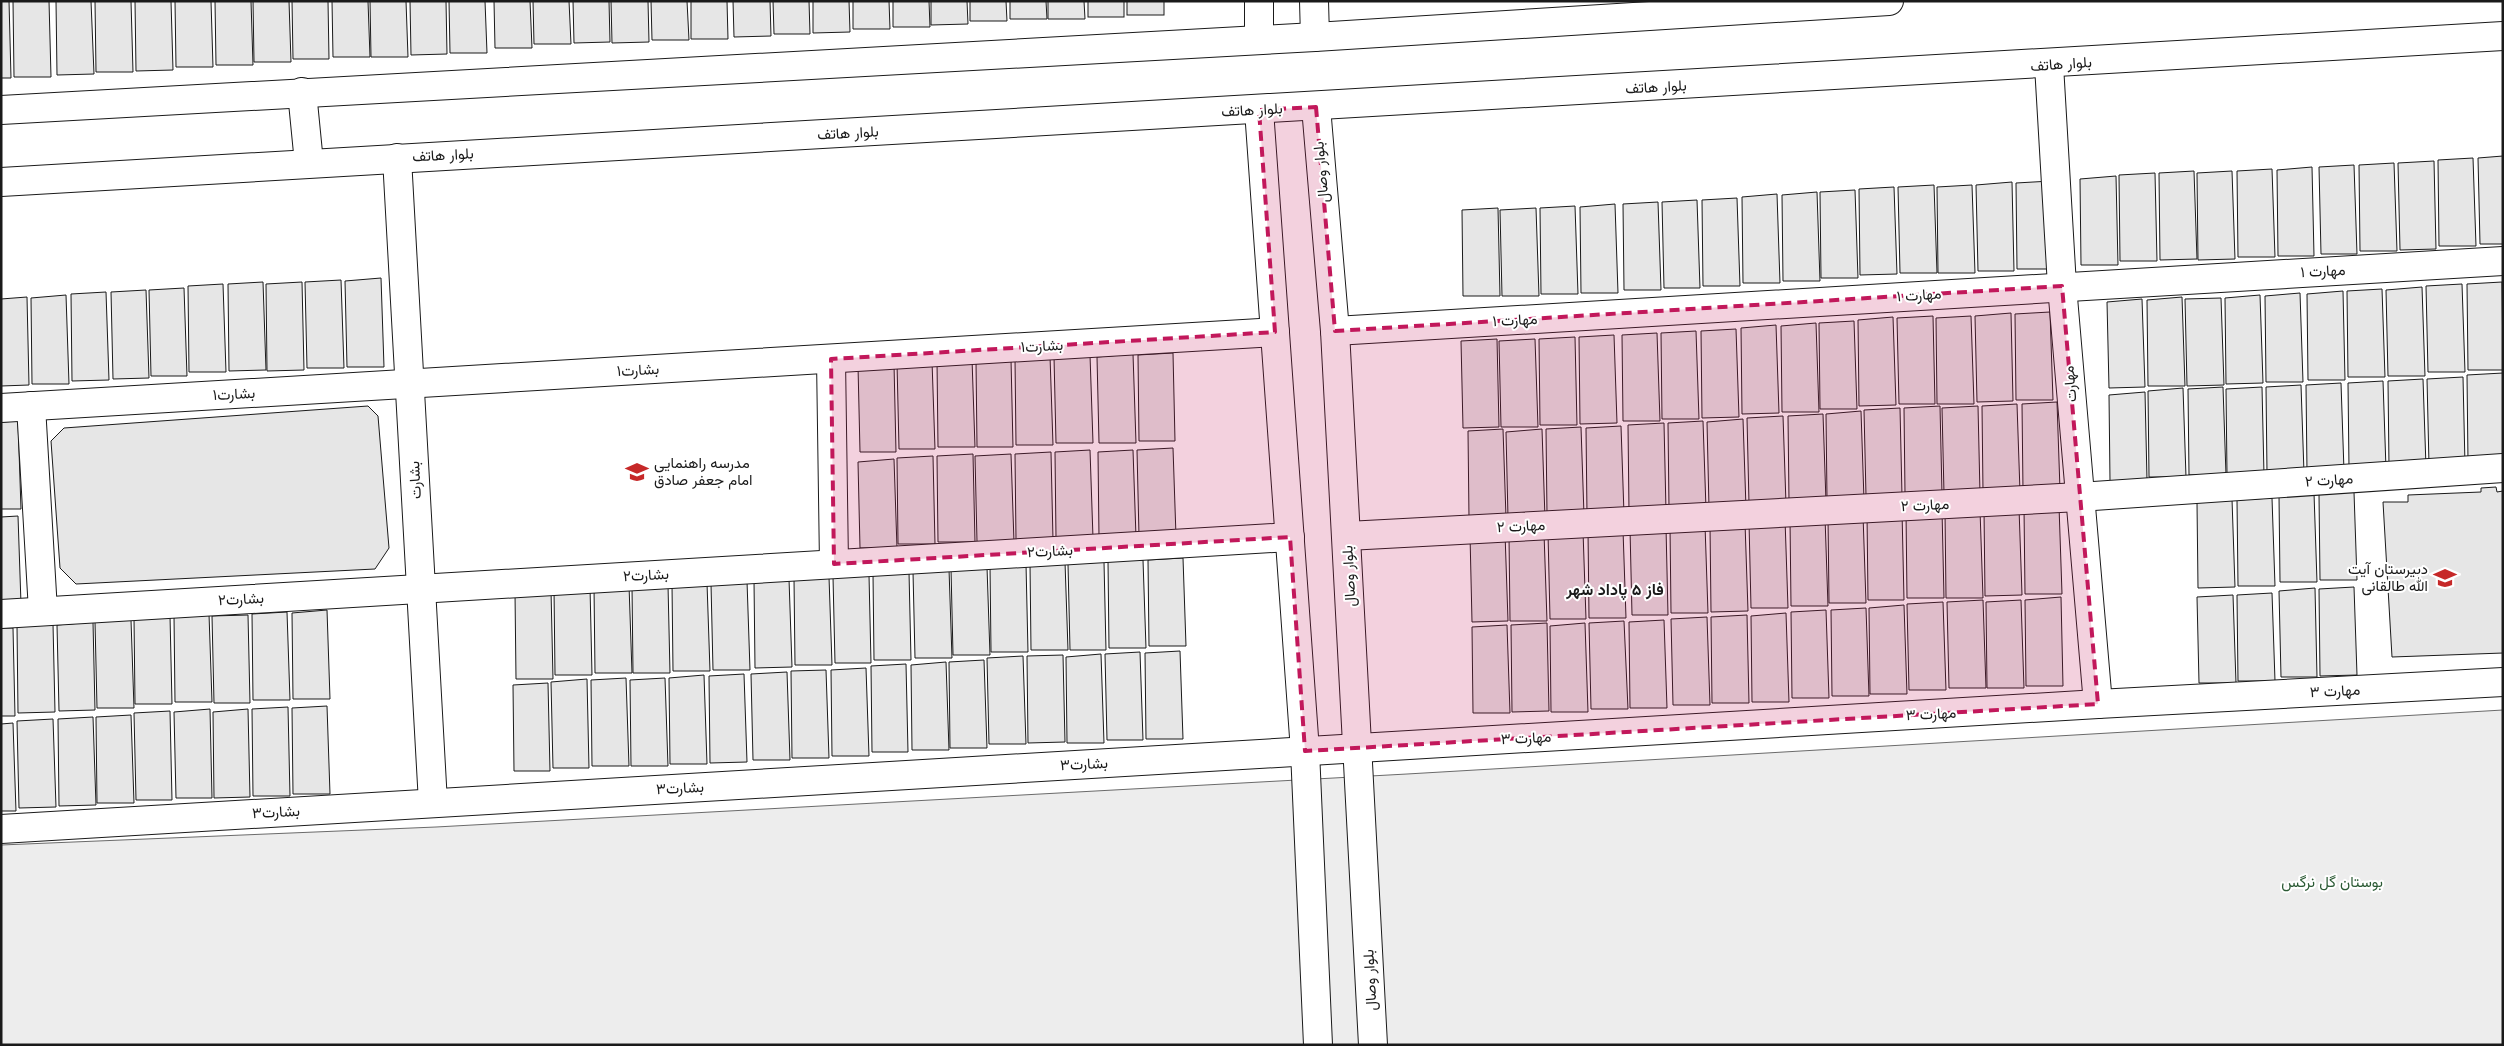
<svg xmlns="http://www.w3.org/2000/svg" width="2504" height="1046" font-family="Arial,Vazirmatn,sans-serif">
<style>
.built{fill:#ededed;stroke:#6a6a6a}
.building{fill:#e6e6e6;stroke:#1a1a1a}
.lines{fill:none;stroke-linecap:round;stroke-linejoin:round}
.minor-casing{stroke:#1a1a1a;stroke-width:30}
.major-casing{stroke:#1a1a1a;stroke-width:30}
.minor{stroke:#fff;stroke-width:28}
.major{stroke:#fff;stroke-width:28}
.marked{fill:#c2185b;fill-opacity:0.2;stroke:#c2185b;stroke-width:4;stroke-dasharray:10 6;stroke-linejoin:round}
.labels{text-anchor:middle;stroke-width:4;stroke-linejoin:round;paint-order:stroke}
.street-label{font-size:15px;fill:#1a1a1a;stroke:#fff}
.poi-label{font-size:15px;fill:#1a1a1a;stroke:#fff;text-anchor:start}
.park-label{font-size:15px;fill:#2b5a34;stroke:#fff}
.neighbourhood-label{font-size:16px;font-weight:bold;fill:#1a1a1a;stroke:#fff}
</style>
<rect width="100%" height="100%" fill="#fff"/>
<!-- built -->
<polygon class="built" points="2503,710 2503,1045 1,1045 1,845 436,827 1407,774"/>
<!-- building -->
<g class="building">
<polygon points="1,1 9,1 11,78 1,78"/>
<polygon points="13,1 49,1 51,77 14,77"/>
<polygon points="56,1 91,1 94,74 57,75"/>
<polygon points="95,1 131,1 133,72 96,72"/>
<polygon points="135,1 171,1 173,70 136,71"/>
<polygon points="175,1 211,1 213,67 176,67"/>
<polygon points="215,1 251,1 253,65 216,65"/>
<polygon points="253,1 289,1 291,62 254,62"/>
<polygon points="292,1 328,1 329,59 293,59"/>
<polygon points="332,1 368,1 370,57 333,57"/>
<polygon points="370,1 406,1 408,57 371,57"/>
<polygon points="410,1 446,1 447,54 411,55"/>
<polygon points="449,1 485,1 487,53 450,53"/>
<polygon points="494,1 530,1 532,48 495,48"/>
<polygon points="533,1 569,1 571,44 534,44"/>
<polygon points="573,1 609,1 610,42 574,43"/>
<polygon points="611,1 648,1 649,42 612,43"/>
<polygon points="651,1 687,1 689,40 652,40"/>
<polygon points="691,1 727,1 728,39 691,39"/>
<polygon points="733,1 770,1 771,36 734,37"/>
<polygon points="773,1 809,1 810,34 774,34"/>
<polygon points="813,1 849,1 850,32 813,33"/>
<polygon points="853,1 889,1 890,29 853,29"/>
<polygon points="893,1 929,1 930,27 893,27"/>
<polygon points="931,1 967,1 968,24 931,25"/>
<polygon points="970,1 1006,1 1007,21 970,21"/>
<polygon points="1010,1 1046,1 1047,19 1010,19"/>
<polygon points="1048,1 1084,1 1085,19 1048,19"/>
<rect x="1088" y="1" width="36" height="16"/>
<rect x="1127" y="1" width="37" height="14"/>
<polygon points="2503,156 2503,244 2480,244 2478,158"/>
<polygon points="2473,158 2476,246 2439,246 2438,160"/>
<polygon points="2434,161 2436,249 2400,250 2398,163"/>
<polygon points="2394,163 2397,251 2360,251 2359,165"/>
<polygon points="2354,165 2357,254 2321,254 2319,167"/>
<polygon points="2312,167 2314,256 2278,256 2277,170"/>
<polygon points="2272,169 2275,257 2238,257 2237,171"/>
<polygon points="2194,171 2197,259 2160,260 2159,173"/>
<polygon points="2232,171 2235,259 2198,260 2197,173"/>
<polygon points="2155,173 2157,261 2120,261 2119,175"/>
<polygon points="2116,176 2118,265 2081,265 2080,179"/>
<polygon points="2051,181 2054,269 2017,269 2016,183"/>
<polygon points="2012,182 2014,271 1978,271 1976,185"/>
<polygon points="1934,185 1937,273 1900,273 1898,187"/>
<polygon points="1972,185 1975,273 1938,273 1937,187"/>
<polygon points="1894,187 1897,274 1860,275 1859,189"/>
<polygon points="1855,190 1858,278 1821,278 1820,192"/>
<polygon points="1817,192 1820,281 1783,281 1782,195"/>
<polygon points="1777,194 1780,283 1743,283 1742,197"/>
<polygon points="1737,198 1740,286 1703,286 1702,200"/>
<polygon points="1697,200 1700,288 1664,288 1662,202"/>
<polygon points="1658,202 1661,290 1624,290 1623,204"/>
<polygon points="1615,204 1618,293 1581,293 1580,207"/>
<polygon points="1575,206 1578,294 1541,294 1540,208"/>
<polygon points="1498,208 1500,296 1463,296 1462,210"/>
<polygon points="1536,208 1539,296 1502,296 1500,210"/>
<polygon points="381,278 384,367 347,367 345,281"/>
<polygon points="341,280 344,368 307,368 305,282"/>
<polygon points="263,282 266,370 229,371 228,284"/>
<polygon points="302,282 304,370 267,371 266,284"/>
<polygon points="2502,282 2503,370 2468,370 2467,284"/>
<polygon points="223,284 226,372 189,372 188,286"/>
<polygon points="2462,284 2465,372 2428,372 2426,286"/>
<polygon points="2422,287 2425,376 2388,376 2386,290"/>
<polygon points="184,288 187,376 151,376 149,290"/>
<polygon points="2382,289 2385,377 2348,377 2347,291"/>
<polygon points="146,290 149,378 113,379 111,292"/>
<polygon points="2343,291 2345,380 2308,380 2307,294"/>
<polygon points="106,292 109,380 72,381 71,294"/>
<polygon points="2300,293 2303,382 2266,382 2265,296"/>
<polygon points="66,295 69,384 32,384 31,298"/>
<polygon points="2260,295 2263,383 2226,384 2225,298"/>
<polygon points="27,297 29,385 1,386 1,299"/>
<polygon points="2182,297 2185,386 2148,386 2147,300"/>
<polygon points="2221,298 2224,385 2187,386 2185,299"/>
<polygon points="2142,299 2145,387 2109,388 2107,302"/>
<polygon points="2050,312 2053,400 2016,400 2015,314"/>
<polygon points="2011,313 2013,401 1977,402 1975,316"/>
<polygon points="1933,316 1935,404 1899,404 1897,318"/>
<polygon points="1971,316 1974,404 1937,404 1936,318"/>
<polygon points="1893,317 1896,405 1859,406 1858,320"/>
<polygon points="1854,321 1857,409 1820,409 1819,323"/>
<polygon points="1816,323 1819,412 1782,412 1781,326"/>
<polygon points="1776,325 1779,413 1742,414 1741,328"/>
<polygon points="1736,329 1739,417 1702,418 1701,331"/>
<polygon points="1696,331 1699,419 1662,419 1661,333"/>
<polygon points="1657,333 1660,421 1623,421 1622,335"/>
<polygon points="1614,335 1617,423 1580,424 1579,337"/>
<polygon points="1575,337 1577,425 1540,425 1539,339"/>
<polygon points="1497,339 1499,427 1463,428 1461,341"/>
<polygon points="1535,339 1538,427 1501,427 1499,341"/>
<polygon points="1173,353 1175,441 1139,441 1138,355"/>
<polygon points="1133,354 1136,443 1099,443 1097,357"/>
<polygon points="1090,355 1093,443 1056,443 1054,357"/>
<polygon points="1050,356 1053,445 1016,445 1015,359"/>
<polygon points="972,359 975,447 938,447 937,361"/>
<polygon points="1011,359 1013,447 977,447 976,361"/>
<polygon points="932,361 935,449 899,449 897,363"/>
<polygon points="894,364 896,452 860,452 858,366"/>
<polygon points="2503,373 2503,461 2468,462 2467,375"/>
<polygon points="2463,377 2465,465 2429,465 2427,379"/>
<polygon points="2423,379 2426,467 2389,467 2388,381"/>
<polygon points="2383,381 2386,469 2349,469 2348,383"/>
<polygon points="2341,383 2344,471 2307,472 2306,385"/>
<polygon points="2301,385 2304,473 2267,473 2266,387"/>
<polygon points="2223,387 2226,475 2189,475 2188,389"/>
<polygon points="2262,387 2264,475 2227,475 2226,389"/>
<polygon points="2183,388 2186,477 2149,477 2148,391"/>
<polygon points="2145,392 2147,480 2110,481 2109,395"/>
<polygon points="2057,402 2060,490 2023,491 2022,404"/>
<polygon points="2017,404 2020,492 1983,492 1982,406"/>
<polygon points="368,406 378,416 389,548 375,569 76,584 60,568 51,441 64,428"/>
<polygon points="1940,406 1942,494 1905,494 1904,408"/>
<polygon points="1978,406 1980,494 1944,494 1942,408"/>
<polygon points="1900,408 1902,496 1866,496 1864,410"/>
<polygon points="1861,411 1864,500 1827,500 1826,414"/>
<polygon points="1823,414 1826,502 1789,502 1788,416"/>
<polygon points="1783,416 1786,504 1749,504 1747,418"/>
<polygon points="1743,419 1746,508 1709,508 1707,422"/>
<polygon points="18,421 21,509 1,509 1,422"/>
<polygon points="1703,421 1706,509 1669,509 1668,423"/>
<polygon points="1664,423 1666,511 1629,512 1628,425"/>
<polygon points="1621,426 1624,514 1587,514 1586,428"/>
<polygon points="1581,427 1584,515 1547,515 1546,429"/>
<polygon points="1503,429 1506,517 1469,518 1468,431"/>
<polygon points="1542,429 1545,518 1508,518 1506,432"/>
<polygon points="1173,448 1176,536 1139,536 1137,450"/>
<polygon points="1090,450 1093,538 1056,538 1055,452"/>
<polygon points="1133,450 1136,537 1099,538 1098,452"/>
<polygon points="1051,452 1053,540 1016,540 1015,454"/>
<polygon points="973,454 975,542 938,542 937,456"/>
<polygon points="1011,454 1014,542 977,542 975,456"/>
<polygon points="933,456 935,544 898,544 897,458"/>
<polygon points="894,459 897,548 860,548 858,462"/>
<polygon points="2496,487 2497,492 2503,491 2503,653 2392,657 2383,502 2408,502 2408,495 2481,492 2481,488"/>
<polygon points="2354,492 2357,580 2320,580 2319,494"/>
<polygon points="2314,493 2317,582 2280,582 2279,495"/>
<polygon points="2272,498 2275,586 2238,586 2237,500"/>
<polygon points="2232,499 2235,587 2198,588 2197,502"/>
<polygon points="2059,506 2062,594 2025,594 2024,508"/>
<polygon points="2019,508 2022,595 1985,596 1984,510"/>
<polygon points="1942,510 1944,598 1907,598 1906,512"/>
<polygon points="1980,510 1983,598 1946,598 1945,512"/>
<polygon points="1902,511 1904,600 1868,600 1867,514"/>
<polygon points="1863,515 1866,603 1829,603 1828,517"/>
<polygon points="18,516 21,604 1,604 1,517"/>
<polygon points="1825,517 1828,606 1791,606 1790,520"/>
<polygon points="1785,519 1788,608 1751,608 1749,522"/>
<polygon points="1745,523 1748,611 1711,612 1710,526"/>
<polygon points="1705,525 1708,613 1671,613 1670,527"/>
<polygon points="1666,527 1668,615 1632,615 1630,529"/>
<polygon points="1623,530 1626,618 1589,618 1588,531"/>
<polygon points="1583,531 1586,619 1550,619 1548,533"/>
<polygon points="1505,533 1508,621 1472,622 1470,535"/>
<polygon points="1544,533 1547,621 1510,621 1509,536"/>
<polygon points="1183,558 1186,646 1149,646 1148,560"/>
<polygon points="1143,560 1146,648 1109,648 1108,561"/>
<polygon points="1065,562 1068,650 1031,650 1030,564"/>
<polygon points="1104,562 1106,650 1070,650 1068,564"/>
<polygon points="1026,564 1028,652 991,652 990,566"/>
<polygon points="987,567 990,655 953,655 951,569"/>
<polygon points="949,569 952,658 915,658 913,572"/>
<polygon points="909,572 911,660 874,660 873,574"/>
<polygon points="869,575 871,663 835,663 833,577"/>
<polygon points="829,577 832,665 795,665 794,579"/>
<polygon points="789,579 792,667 755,668 754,581"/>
<polygon points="747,581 750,670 713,670 711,584"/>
<polygon points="707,583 710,671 673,671 672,585"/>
<polygon points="629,585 632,673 595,673 594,587"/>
<polygon points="668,585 670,673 633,673 632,587"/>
<polygon points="590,587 592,675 555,675 554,589"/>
<polygon points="2354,587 2357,675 2320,676 2319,589"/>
<polygon points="2315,588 2317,677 2281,677 2279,591"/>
<polygon points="551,590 553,679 516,679 515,593"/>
<polygon points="2272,593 2275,681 2238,681 2237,595"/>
<polygon points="2233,595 2236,683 2199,683 2197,597"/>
<polygon points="2061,597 2063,686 2026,686 2025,600"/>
<polygon points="1983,600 1986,688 1949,688 1947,602"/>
<polygon points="2021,600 2024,688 1987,688 1986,602"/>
<polygon points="1943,602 1946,690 1909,690 1907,604"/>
<polygon points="1904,605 1907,694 1870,694 1869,608"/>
<polygon points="1866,608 1869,696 1832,696 1831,610"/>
<polygon points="327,610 330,699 293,699 292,613"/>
<polygon points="1826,610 1829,698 1792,698 1791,612"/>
<polygon points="287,612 290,700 253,700 252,614"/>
<polygon points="1786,613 1789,702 1752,702 1751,616"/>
<polygon points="209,614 212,702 175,702 174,616"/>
<polygon points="248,615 250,703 214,703 212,616"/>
<polygon points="1747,615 1749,703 1712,703 1711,617"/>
<polygon points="170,616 172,704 135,704 134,618"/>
<polygon points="1707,617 1710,705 1673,705 1671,619"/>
<polygon points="131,620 134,708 97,708 95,622"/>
<polygon points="1664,620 1667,708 1630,708 1629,622"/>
<polygon points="1624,621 1628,709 1591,709 1589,623"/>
<polygon points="93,622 95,710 59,711 57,625"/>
<polygon points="1547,623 1549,711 1512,712 1511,625"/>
<polygon points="1585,623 1588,712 1551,712 1550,626"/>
<polygon points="53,624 55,712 18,713 17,626"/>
<polygon points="1507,625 1510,713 1473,713 1472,627"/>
<polygon points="1,628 13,628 15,716 1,716"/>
<polygon points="1180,651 1183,739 1146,739 1145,653"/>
<polygon points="1140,652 1143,740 1107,740 1105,654"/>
<polygon points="1101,654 1104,743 1067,743 1066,657"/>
<polygon points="1063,655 1065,742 1028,743 1027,656"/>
<polygon points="1023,656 1026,744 989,744 987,658"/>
<polygon points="984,660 987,748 950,748 949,662"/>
<polygon points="946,662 949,750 912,750 911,665"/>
<polygon points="906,664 908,752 872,752 871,666"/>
<polygon points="866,668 869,756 832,756 831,670"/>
<polygon points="826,670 829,758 792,758 791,671"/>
<polygon points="787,672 790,760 753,760 751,674"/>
<polygon points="744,674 747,762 710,763 709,676"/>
<polygon points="704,675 707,764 670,764 669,678"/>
<polygon points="626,678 629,766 592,766 591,680"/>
<polygon points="665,678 668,766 631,766 630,680"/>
<polygon points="587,679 589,768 553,768 551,682"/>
<polygon points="548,683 550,771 514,771 513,685"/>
<polygon points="327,706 330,794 293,794 292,708"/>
<polygon points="288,707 290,796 253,796 252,709"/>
<polygon points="210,709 212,798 176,798 174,712"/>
<polygon points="248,709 250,797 214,798 213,712"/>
<polygon points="170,711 172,800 136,800 134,713"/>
<polygon points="131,715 134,803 97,803 96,717"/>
<polygon points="93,717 96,805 59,806 58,719"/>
<polygon points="53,719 56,807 19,808 17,721"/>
<polygon points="13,723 16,811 1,811 1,724"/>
</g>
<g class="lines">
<defs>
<g id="minor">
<polyline points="1259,1 1259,39"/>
<polyline points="1314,1 1315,37"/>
<polyline points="2049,65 2062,286 2098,704"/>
<polyline points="1316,107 1335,331 1373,1045"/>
<polyline points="1259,110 1305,751 1318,1045"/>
<polyline points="397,158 433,803"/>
<polyline points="1335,331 2503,261"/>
<polyline points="831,359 834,564"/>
<polyline points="31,406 43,611"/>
<polyline points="1,408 1275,332"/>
<polyline points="1347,536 2079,497 2503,468"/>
<polyline points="1,614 1290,537"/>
<polyline points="1,829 2098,704 2503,682"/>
</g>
<g id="major">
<polyline points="302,92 309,163"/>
<polyline points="1,110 1315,37 1889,1"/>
<path d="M1,182C835,129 1669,89 2503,36"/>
</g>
</defs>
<!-- minor casing -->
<use href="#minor" class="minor-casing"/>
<!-- major casing -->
<use href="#major" class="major-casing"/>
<!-- minor -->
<use href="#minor" class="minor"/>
<!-- major -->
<use href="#major" class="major"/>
</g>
<!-- marked area -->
<path class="marked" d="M1316,107L1335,331L2062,286L2098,704L1305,751L1290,537L834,564L831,359L1275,332L1259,110Z"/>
<!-- icons -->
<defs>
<symbol id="school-bare" viewBox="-9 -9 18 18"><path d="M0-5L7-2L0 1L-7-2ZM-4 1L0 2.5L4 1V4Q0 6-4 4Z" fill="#c62828" stroke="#fff" stroke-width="2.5" paint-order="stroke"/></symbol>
</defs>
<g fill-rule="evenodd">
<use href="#school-bare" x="621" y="456" width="32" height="32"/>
<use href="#school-bare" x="2429" y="562" width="32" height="32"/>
</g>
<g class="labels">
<!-- street labels -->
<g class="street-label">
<text transform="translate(2061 64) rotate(-4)" y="5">بلوار هاتف</text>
<text transform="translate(1656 87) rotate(-3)" y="5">بلوار هاتف</text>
<text transform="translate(1252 110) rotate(-3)" y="5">بلوار هاتف</text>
<text transform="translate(848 133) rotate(-3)" y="5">بلوار هاتف</text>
<text transform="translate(443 155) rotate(-3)" y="5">بلوار هاتف</text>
<text transform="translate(1321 172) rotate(-95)" y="5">بلوار وصال</text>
<text transform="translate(2323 271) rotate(-3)" y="5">مهارت ۱</text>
<text transform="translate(1919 295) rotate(-4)" y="5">مهارت ۱</text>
<text transform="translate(1515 320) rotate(-3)" y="5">مهارت ۱</text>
<text transform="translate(1042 346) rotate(-3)" y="5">بشارت۱</text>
<text transform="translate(638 370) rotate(-3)" y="5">بشارت۱</text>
<text transform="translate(2070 384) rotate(-95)" y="5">مهارت</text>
<text transform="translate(234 394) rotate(-3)" y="5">بشارت۱</text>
<text transform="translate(415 480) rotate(-93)" y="5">بشارت</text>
<text transform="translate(2329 480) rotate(-4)" y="5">مهارت ۲</text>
<text transform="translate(1925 505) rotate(-3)" y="5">مهارت ۲</text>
<text transform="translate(1521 526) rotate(-3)" y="5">مهارت ۲</text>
<text transform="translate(1050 551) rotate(-3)" y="5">بشارت۲</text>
<text transform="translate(646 575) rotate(-3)" y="5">بشارت۲</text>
<text transform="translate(1349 576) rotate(-93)" y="5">بلوار وصال</text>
<text transform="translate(241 599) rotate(-3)" y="5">بشارت۲</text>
<text transform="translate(2335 691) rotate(-3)" y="5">مهارت ۳</text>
<text transform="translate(1931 714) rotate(-3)" y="5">مهارت ۳</text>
<text transform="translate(1526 738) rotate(-3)" y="5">مهارت ۳</text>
<text transform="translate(1084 764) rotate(-3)" y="5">بشارت۳</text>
<text transform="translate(680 788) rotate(-3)" y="5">بشارت۳</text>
<text transform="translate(276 812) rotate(-3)" y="5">بشارت۳</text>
<text transform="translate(1370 980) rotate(-93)" y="5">بلوار وصال</text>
</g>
<!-- poi labels -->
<g class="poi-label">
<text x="654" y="468">مدرسه راهنمایی<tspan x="654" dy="17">امام جعفر صادق</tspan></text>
<text x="2428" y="574" text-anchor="end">دبیرستان آیت<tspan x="2428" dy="17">الله طالقانی</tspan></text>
</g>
<!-- park labels -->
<g class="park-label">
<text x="2332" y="887">بوستان گل نرگس</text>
</g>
<!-- neighbourhood labels -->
<g class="neighbourhood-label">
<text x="1615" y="595">فاز ۵ پاداد شهر</text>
</g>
</g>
<!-- border -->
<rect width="2504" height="1046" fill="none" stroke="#1a1a1a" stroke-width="5"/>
</svg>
